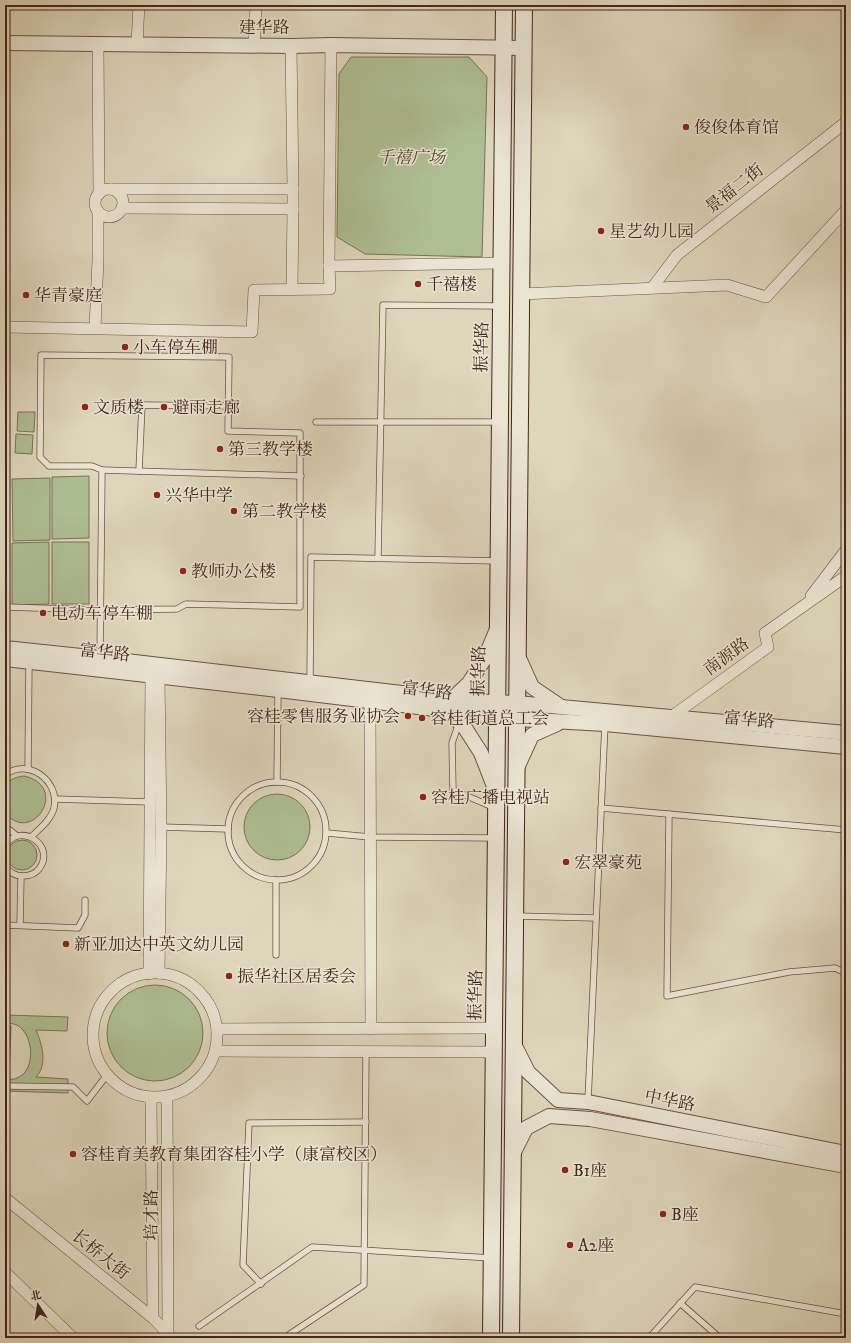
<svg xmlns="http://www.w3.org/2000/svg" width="851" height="1343" font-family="'IM FELL DW Pica','Noto Serif SC',serif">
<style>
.green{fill:#aebe93;stroke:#7a7257}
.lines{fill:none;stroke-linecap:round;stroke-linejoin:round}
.service-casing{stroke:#6b5343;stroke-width:7}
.minor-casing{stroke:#6b5343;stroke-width:12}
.tertiary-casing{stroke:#6b5343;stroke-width:16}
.secondary-casing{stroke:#45271b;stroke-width:18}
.service{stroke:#eae4d3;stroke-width:5.5}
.minor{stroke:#eae4d3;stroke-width:11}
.tertiary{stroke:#eae4d3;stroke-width:14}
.secondary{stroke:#eae4d3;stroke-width:16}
.poi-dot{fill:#8f2418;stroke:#eae4d3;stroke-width:1.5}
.labels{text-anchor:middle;stroke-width:3;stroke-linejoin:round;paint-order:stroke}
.street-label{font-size:17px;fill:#45271b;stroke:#eae4d3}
.poi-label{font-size:17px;fill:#45271b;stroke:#eae4d3;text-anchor:start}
.park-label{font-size:17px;font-style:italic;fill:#5a4533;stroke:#eae4d3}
</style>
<rect width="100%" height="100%" fill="#ded6bb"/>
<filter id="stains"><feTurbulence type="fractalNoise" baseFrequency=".005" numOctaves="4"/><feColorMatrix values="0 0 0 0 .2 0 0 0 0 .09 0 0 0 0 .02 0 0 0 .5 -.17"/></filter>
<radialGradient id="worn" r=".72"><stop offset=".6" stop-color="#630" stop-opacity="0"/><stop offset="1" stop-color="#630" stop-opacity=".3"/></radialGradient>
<!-- green -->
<g class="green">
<polygon points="351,57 469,57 487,77 482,257 365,254 337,237 339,74"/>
<polygon points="18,412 35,412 34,432 17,431"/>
<polygon points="16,434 33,435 32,454 15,453"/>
<polygon points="89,476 89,538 52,539 52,477"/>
<polygon points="50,478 50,540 13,541 12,479"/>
<polygon points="49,542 49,604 12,605 12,543"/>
<rect x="52" y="542" width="37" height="62"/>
<path d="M24,776C70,786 33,846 5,813V785C11,779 16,777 24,776Z"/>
<circle cx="277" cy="827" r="33"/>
<circle cx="22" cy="855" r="15"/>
<circle cx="155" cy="1033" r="48"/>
<path d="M5,1015L68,1017L67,1031L36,1030C42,1044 48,1065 36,1077L68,1079V1093L5,1091V1079C9,1079 14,1080 17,1078C38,1070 33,1029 14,1024C12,1023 8,1024 5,1024Z"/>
<polygon points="5,1026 11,1026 9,1076 5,1076"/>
</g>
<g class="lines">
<defs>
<g id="service">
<polyline points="316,422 499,422"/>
<polyline points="102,470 301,476"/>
<polyline points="139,471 142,405 228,406"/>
<polyline points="378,558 383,305 499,306"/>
<polyline points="5,607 100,610 177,609 186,604 300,607 300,433 228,431 229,357 41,355 40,457 49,466 92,466 102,470 100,657"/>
<polyline points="310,682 311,557 498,561"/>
<polyline points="459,723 452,743 453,790 495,808"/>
<polyline points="28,769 29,662"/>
<path d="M5,775C28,757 60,781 54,808C51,820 39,829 31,837"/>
<polyline points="277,782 278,690"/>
<circle cx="277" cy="831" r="49"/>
<polyline points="55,799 150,802"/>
<polyline points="601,808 846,830"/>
<polyline points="669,814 667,996 789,972 835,968 846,973"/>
<polyline points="5,826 17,836"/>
<polyline points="161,827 228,829"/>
<polyline points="327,833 370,837 495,838"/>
<path d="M5,846C19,821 57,845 39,869C35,874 29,876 23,876C15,876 9,872 5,866"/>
<polyline points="515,916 596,918"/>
<polyline points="5,925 78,928 85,915 85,900"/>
<polyline points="20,925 21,876"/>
<polyline points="276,955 276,880"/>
<polyline points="5,1086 73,1087 87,1101 107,1075"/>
<polyline points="588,1101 605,724"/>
<polyline points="261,1284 243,1265 249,1123 366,1122"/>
<polyline points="680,1303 720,1338"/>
<polyline points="199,1326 312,1247 491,1258"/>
<polyline points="284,1338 364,1285 366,1052"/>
<polyline points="649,1338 695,1287 846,1314"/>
</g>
<g id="minor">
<polyline points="98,44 99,194"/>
<polyline points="137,44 139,5"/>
<polyline points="254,45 256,5"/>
<polyline points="111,189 293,189 291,46"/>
<polyline points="293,189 293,209"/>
<circle cx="109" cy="203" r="14"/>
<polyline points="122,208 293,209 292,289"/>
<polyline points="329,266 331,45"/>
<polyline points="652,288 677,255 846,122"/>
<polyline points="521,294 727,285 766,297 846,210"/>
<polyline points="5,327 252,332 254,290 330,289 329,266 501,263"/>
<polyline points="95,328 98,260 98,211"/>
<polyline points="811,596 846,550"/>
<polyline points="370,701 371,1029"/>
<polyline points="671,717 768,647 765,633 846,576"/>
<circle cx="155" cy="1035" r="62"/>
<polyline points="159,973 161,827 159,676"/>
<polyline points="149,974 151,675"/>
<polyline points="218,1029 494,1028"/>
<polyline points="216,1051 493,1052"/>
<polyline points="167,1097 168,1333"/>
<polyline points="151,1098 153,1318"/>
<polyline points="5,1198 153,1318 170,1336"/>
<polyline points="5,1272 73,1338"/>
</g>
<g id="tertiary">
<polyline points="5,43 291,46 331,45 523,48"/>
<polyline points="5,648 100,658 471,701 517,703 846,733"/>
<polyline points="518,656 532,687 560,706"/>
<polyline points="5,659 278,690 517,719 605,724 846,747"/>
<polyline points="452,699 469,683 485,658 497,629"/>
<polyline points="447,710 465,728 481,753 495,789"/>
<polyline points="517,768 532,735 557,724"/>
<polyline points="514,1044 528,1072 558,1100 588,1102 846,1153"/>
<polyline points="513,1154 526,1128 549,1116 590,1119 846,1166"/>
</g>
<g id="secondary">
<polyline points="491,1338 504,5"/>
<polyline points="511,1338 524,5"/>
</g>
</defs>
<!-- service casing -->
<use href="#service" class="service-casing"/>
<!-- minor casing -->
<use href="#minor" class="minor-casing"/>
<!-- tertiary casing -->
<use href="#tertiary" class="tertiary-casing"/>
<!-- secondary casing -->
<use href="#secondary" class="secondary-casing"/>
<!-- service -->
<use href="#service" class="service"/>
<!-- minor -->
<use href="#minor" class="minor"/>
<!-- tertiary -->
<use href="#tertiary" class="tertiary"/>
<!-- secondary -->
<use href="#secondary" class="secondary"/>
</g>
<!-- markers -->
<g class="poi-dot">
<circle cx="686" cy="127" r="4"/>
<circle cx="601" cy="231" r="4"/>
<circle cx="418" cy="284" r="4"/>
<circle cx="26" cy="295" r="4"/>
<circle cx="125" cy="347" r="4"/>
<circle cx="85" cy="407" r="4"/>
<circle cx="164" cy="407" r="4"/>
<circle cx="220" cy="449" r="4"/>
<circle cx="157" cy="495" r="4"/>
<circle cx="234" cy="511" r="4"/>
<circle cx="183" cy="571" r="4"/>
<circle cx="43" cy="613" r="4"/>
<circle cx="408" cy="716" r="4"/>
<circle cx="422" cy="718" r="4"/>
<circle cx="423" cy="797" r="4"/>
<circle cx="566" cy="862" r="4"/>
<circle cx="66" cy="944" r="4"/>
<circle cx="229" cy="976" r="4"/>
<circle cx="73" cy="1154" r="4"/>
<circle cx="565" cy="1170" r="4"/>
<circle cx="663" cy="1214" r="4"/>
<circle cx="570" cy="1245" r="4"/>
</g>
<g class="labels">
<!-- street labels -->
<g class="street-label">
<text x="264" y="33">建华路</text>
<text transform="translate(734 188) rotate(-38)" y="6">景福二街</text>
<text transform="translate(481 347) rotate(-89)" y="6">振华路</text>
<text transform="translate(105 652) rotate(6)" y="6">富华路</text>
<text transform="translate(726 656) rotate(-36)" y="6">南源路</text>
<text transform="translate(478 671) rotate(-89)" y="6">振华路</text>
<text transform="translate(427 690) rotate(7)" y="6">富华路</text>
<text transform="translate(749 719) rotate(5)" y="6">富华路</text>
<text transform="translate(475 995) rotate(-89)" y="6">振华路</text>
<text transform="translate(670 1100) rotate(11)" y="6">中华路</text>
<text transform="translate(151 1215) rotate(-90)" y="6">培才路</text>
<text transform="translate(101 1254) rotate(39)" y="6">长桥大街</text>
</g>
<!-- poi labels -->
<g class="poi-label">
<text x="694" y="133">俊俊体育馆</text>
<text x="609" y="237">星艺幼儿园</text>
<text x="426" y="290">千禧楼</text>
<text x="34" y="301">华青豪庭</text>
<text x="133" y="353">小车停车棚</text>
<text x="93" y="413">文质楼</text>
<text x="172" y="413">避雨走廊</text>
<text x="228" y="455">第三教学楼</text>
<text x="165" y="501">兴华中学</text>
<text x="242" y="517">第二教学楼</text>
<text x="191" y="577">教师办公楼</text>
<text x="51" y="619">电动车停车棚</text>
<text x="400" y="722" text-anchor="end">容桂零售服务业协会</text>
<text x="430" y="724">容桂街道总工会</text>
<text x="431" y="803">容桂广播电视站</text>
<text x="574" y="868">宏翠豪苑</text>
<text x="74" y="950">新亚加达中英文幼儿园</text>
<text x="237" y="982">振华社区居委会</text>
<text x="81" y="1160">容桂育美教育集团容桂小学（康富校区）</text>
<text x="573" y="1176">B1座</text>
<text x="671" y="1220">B座</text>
<text x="578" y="1251">A2座</text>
</g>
<!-- park labels -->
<g class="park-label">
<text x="411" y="163">千禧广场</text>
</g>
</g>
<!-- margin -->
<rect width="851" height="1343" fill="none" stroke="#ded6bb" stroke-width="20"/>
<rect x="6" y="6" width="839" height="1331" fill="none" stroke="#45271b" stroke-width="2"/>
<rect x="10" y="10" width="831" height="1323" fill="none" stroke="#45271b"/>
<!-- north arrow -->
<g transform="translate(38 1305) rotate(348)" stroke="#eae4d3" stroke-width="3" paint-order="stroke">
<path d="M0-3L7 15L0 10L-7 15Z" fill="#45271b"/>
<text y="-6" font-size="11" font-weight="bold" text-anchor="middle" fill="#45271b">北</text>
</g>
<rect width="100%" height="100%" filter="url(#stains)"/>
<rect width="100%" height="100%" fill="url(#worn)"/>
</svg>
